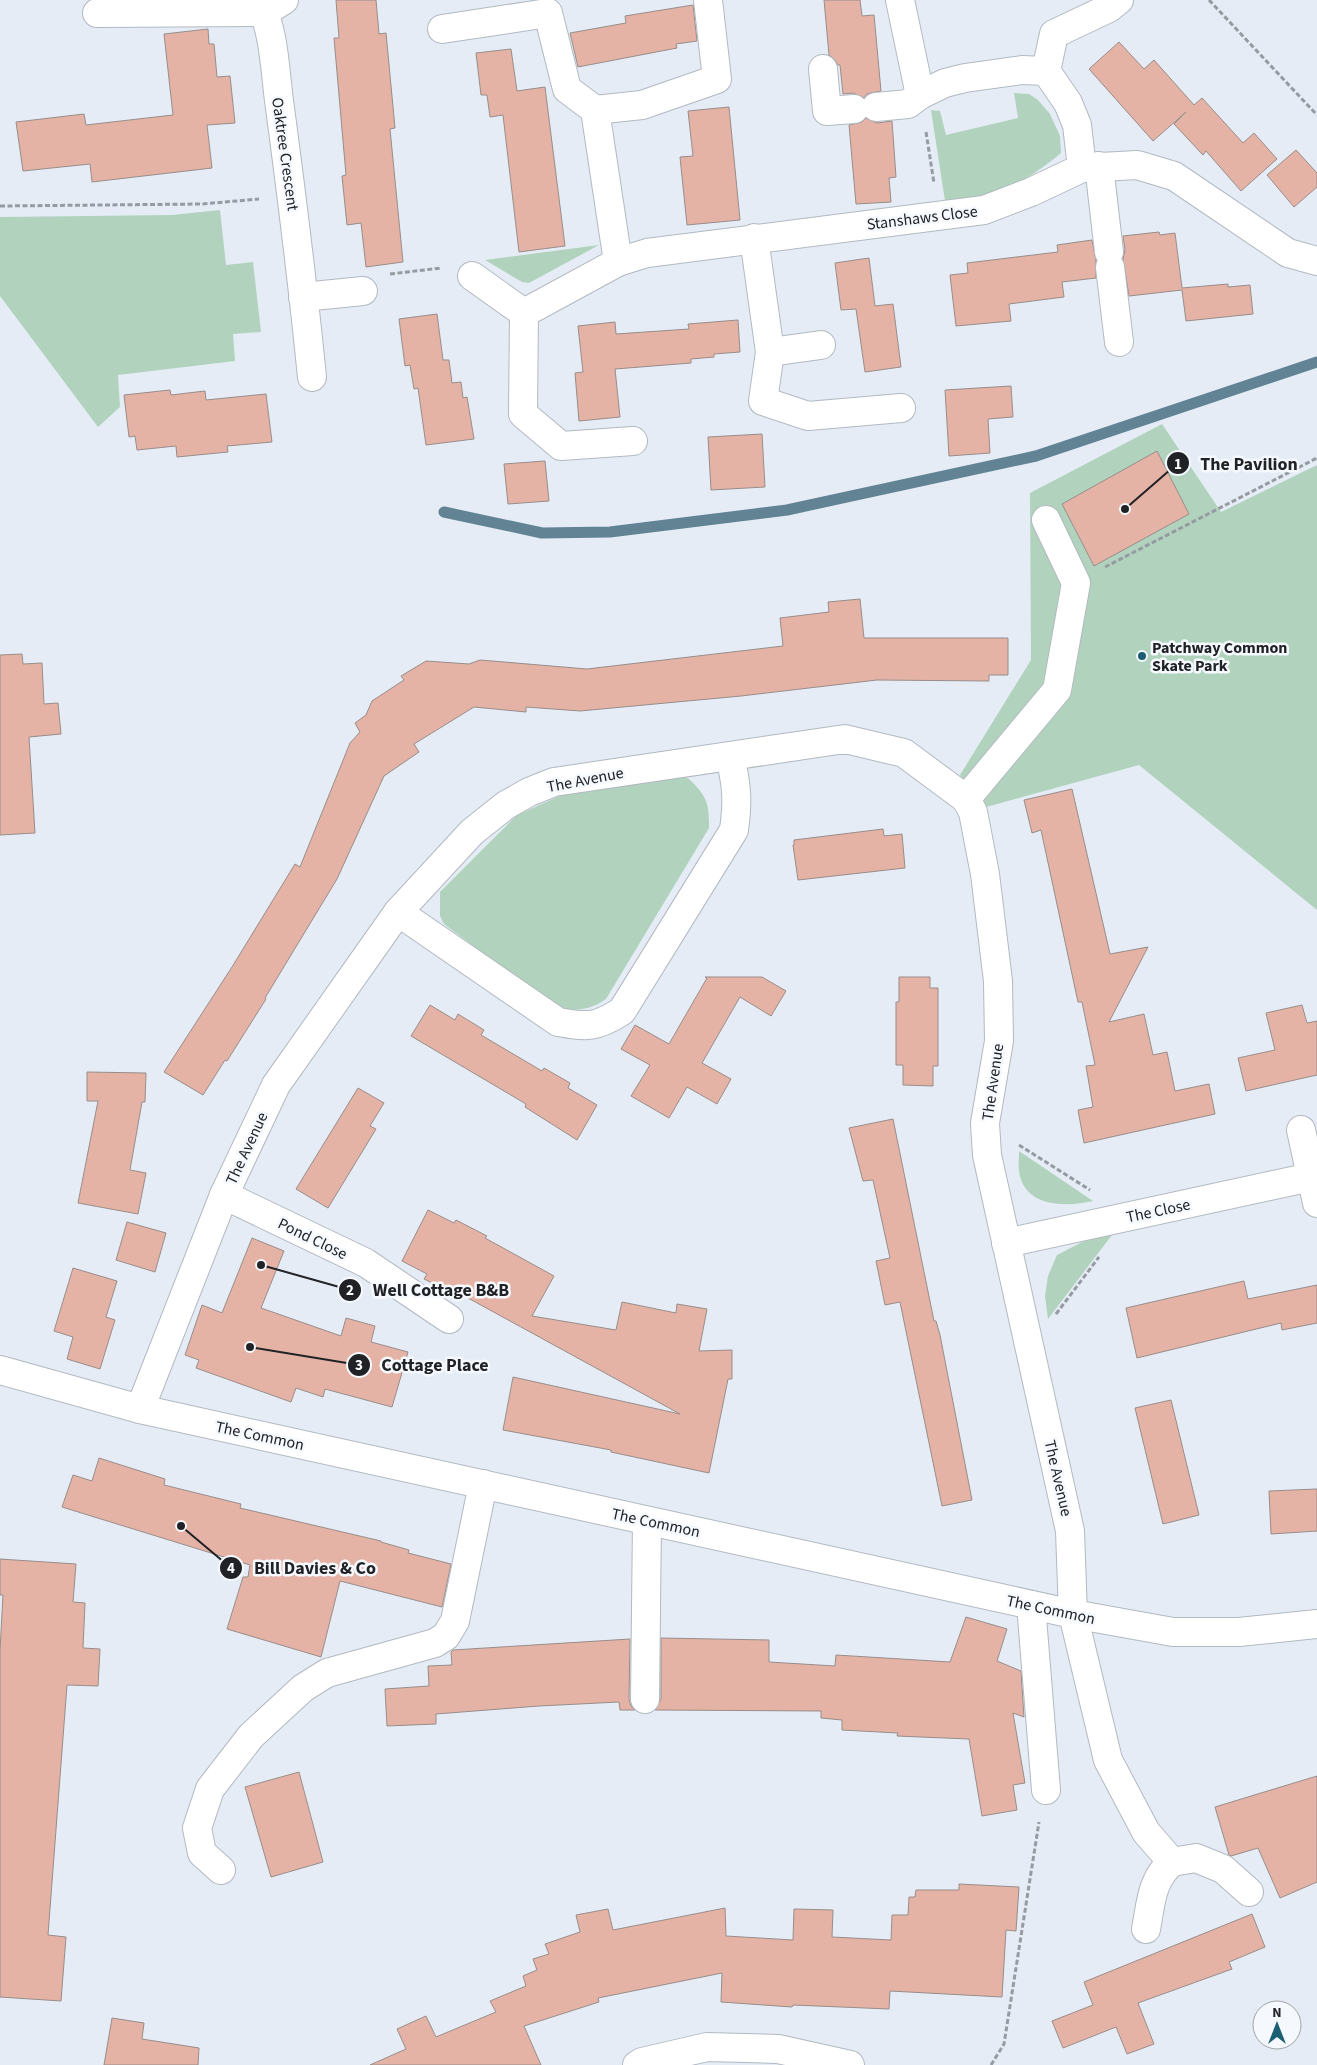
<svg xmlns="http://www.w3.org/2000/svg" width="1317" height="2065" font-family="'Source Sans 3',sans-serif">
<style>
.green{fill:#b1d3be}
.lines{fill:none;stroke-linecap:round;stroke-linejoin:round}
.stream{stroke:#618394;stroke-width:11}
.building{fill:#e5b3a6;stroke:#988d8a}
.minor-casing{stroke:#b2b9c1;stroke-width:30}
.path{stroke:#969ba1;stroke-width:3;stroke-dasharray:5 2.5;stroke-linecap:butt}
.minor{stroke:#fff;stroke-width:28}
.poi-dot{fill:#1b5f72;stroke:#f5f9fe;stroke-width:2}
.labels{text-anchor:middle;stroke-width:5;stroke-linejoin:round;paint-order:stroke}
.street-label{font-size:16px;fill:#202225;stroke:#f5f9fe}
.poi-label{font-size:16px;font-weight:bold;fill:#202225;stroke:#f5f9fe;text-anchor:start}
.leader{fill:none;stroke:#202225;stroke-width:2}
.callout-dot{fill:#202225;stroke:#f5f9fe;stroke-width:2}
.mark-label{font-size:15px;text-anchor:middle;font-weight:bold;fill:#fff}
.callout-label{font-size:18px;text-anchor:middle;font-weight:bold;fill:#202225;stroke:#f5f9fe;stroke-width:5;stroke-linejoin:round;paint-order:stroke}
</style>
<rect width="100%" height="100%" fill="#e5ecf5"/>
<!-- green -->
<g class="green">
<path d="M1014,93L1029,94L1038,100L1050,114L1060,136L1061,153C1040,171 1012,189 985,195C972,198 958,199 945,201L931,110L940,111L946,135L1018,118Z"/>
<polygon points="220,210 226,265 253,262 261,332 233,334 235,361 118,375 120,407 98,427 0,296 0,217 172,215"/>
<polygon points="599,245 529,283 522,282 485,260"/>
<polygon points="1162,424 1221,512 1317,465 1317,910 1139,765 986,807 960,775 1031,660 1030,493"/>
<path d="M669,778H688C707,796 709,803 709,828L606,999C590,1010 578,1011 558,1009L444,924L440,916V892L517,815L562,795Z"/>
<path d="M1019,1151L1093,1201C1066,1207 1024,1208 1019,1171C1018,1164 1019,1157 1019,1151Z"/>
<polygon points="1112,1235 1048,1319 1045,1296 1048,1276 1057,1255 1086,1240"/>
</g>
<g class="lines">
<!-- stream -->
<polyline class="stream" points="444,512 542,533 610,532 787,510 1036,456 1317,362"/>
</g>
<!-- building -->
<g class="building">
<polygon points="336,0 376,0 379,34 386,33 395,128 390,129 403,262 366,267 361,223 347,225 342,176 346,175 334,38 339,38"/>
<polygon points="824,0 860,0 862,16 874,15 881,91 867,94 864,98 853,93 843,94 840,65 838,65 835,60 829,55"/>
<polygon points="693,5 697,41 676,44 677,48 578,67 570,33 626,23 625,16"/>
<polygon points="208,29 209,44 214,44 217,77 230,76 235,123 207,125 212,168 92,182 90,164 23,171 16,122 84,114 86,125 173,115 164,34"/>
<polygon points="1119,42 1144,69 1154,60 1194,105 1202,98 1243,143 1254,133 1277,159 1241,191 1206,151 1203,155 1174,124 1186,112 1153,141 1089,69"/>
<polygon points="511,49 517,91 545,87 565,246 519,252 503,115 490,117 487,95 481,95 476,53"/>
<polygon points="729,107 740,220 687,225 680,157 693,156 688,111"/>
<polygon points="866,118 877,123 892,121 896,177 889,178 891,202 856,204 849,125 862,122"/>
<polygon points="1296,150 1317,173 1317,187 1294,207 1267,175"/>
<polygon points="1159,232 1160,235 1175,233 1182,288 1228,284 1228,287 1250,285 1253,314 1186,321 1182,290 1129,296 1123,259 1125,250 1123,236"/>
<polygon points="1092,240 1096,260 1096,278 1062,282 1064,297 1009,304 1011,321 956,326 950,275 968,273 967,263 1058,252 1057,245"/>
<polygon points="869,258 875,306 893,304 901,367 865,372 856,309 841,310 835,263"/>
<polygon points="437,314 443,360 449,360 452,383 461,382 463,398 467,397 474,439 426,445 418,388 414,389 410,365 405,366 399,319"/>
<polygon points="738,320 740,352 714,354 714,357 691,359 691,363 615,369 620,417 579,421 575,373 583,372 578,326 615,322 616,334 689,329 688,324"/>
<polygon points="1011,386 1013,417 988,419 990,453 949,456 945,390"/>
<polygon points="170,390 171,395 205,391 206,400 266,394 272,442 227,446 228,452 177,457 176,446 137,450 135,436 129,437 124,395"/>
<polygon points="762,434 765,487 711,490 708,437"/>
<polygon points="1157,451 1189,514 1094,566 1062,504"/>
<polygon points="545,461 549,501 508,504 504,464"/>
<polygon points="860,599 864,638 1008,638 1008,675 989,675 989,681 877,680 741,696 580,711 526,707 526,712 474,707 414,744 419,752 384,776 337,879 265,998 266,999 227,1061 225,1060 203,1095 164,1072 232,967 295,864 300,867 350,743 360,732 355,723 366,715 372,701 404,680 401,676 426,661 469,664 480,660 587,669 783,646 780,618 829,612 828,602"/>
<polygon points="22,654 23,664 42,663 44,704 58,703 61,734 29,737 35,833 0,835 0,655"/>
<polygon points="1072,789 1110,954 1148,947 1109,1022 1144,1014 1153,1055 1167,1052 1175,1091 1209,1084 1215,1114 1084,1143 1078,1110 1093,1107 1086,1066 1095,1065 1082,1002 1078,1002 1041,830 1032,833 1024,800"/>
<polygon points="883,829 884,836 902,834 905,868 798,880 793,845 794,845 794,840"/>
<polygon points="705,977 762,977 786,991 771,1016 740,997 702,1063 731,1079 717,1104 687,1087 669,1118 631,1096 650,1065 621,1049 635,1025 669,1044 707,978"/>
<polygon points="899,977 930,977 930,988 938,988 938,1066 933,1066 933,1086 903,1085 903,1065 896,1065 896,1002 899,1002"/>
<polygon points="430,1005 455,1020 458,1014 484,1030 481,1035 542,1071 544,1068 570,1083 568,1088 597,1105 577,1140 525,1107 526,1104 411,1036"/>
<polygon points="1302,1005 1307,1023 1317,1021 1317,1075 1246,1091 1238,1058 1275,1050 1266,1013"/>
<polygon points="87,1072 146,1073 145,1102 142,1102 130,1170 146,1173 138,1214 78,1203 98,1101 87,1101"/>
<polygon points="358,1088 384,1103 370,1126 376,1129 328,1208 296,1189"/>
<polygon points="893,1119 934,1321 936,1321 940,1335 972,1500 942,1506 900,1302 885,1305 876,1261 890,1258 873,1180 863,1181 849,1128"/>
<polygon points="428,1210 454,1223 456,1220 487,1236 485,1238 554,1276 532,1316 616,1330 622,1302 676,1313 677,1304 707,1309 699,1351 732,1350 732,1379 728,1379 709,1473 611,1452 611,1450 503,1430 513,1377 680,1414 457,1292 456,1295 424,1279 427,1274 402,1261"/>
<polygon points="127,1222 166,1233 155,1272 116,1260"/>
<polygon points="252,1238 284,1251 261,1308 341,1336 346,1318 375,1326 371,1342 408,1352 392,1407 325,1389 323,1397 296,1388 291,1402 196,1368 199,1360 185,1355 202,1305 222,1313"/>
<polygon points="73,1268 117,1281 106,1317 115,1320 100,1369 67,1359 73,1337 54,1331"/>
<polygon points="1244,1281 1248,1299 1317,1285 1317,1323 1282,1330 1281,1323 1137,1358 1126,1308"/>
<polygon points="1171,1400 1199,1515 1163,1524 1135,1408"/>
<polygon points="99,1458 165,1479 164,1485 241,1504 240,1508 381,1541 381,1542 409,1550 408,1553 451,1564 442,1607 340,1581 321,1657 227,1629 243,1577 248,1577 250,1565 62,1507 73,1475 92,1481"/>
<polygon points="1317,1489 1317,1531 1271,1534 1269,1491"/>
<polygon points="0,1559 76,1564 73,1602 85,1603 83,1648 100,1649 98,1686 67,1685 48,1935 66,1937 61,2001 0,1997 0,1650 3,1595 0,1595"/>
<polygon points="966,1617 1007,1629 997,1661 1021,1671 1024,1717 1013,1713 1025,1783 1013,1785 1017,1810 982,1816 969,1739 897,1736 898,1733 842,1730 842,1720 821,1718 821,1711 655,1710 661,1699 661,1638 769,1640 769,1662 835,1666 836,1655 950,1662"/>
<polygon points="630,1639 629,1699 631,1706 635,1710 620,1710 619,1702 539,1706 436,1714 436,1724 387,1726 385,1689 429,1686 428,1666 452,1665 451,1652 453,1650"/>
<polygon points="299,1772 323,1862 271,1877 245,1787"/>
<polygon points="1317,1776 1317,1882 1280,1898 1258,1848 1231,1856 1229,1855 1215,1807"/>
<polygon points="959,1884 1019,1887 1016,1931 1006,1930 1002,1997 890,1991 889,2009 793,2005 792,2007 721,2002 722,1973 598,1998 599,2002 524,2026 541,2065 370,2065 406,2049 397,2029 426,2016 436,2037 496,2012 490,2001 526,1986 523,1976 537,1970 533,1959 549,1954 545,1944 580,1932 576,1915 608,1909 613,1930 725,1908 726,1936 793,1940 794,1909 833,1910 832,1937 891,1940 892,1915 908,1915 909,1897 915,1897 916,1890 959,1890"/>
<polygon points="1252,1914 1265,1947 1229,1962 1232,1969 1138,2003 1154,2044 1127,2054 1116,2027 1063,2048 1052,2021 1093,2005 1084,1982"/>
<polygon points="112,2018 144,2023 142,2039 199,2048 198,2065 104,2065"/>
</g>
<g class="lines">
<defs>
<g id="minor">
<path d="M258,0C275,29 275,75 280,108C292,198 303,287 312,377"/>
<polyline points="900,0 920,95"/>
<polyline points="97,13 265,12 284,0"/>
<polyline points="442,29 548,13 567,89 595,110"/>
<polyline points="823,69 827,111 854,109"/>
<polyline points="1046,71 1054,34 1109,8 1119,0"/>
<polyline points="876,107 908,104 920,95 945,83 965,78 1022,70 1046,71 1068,103 1077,125 1082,168"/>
<polyline points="1099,166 1109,252"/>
<polyline points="754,238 770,352 763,401 808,416 901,408"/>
<polyline points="618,262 595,110 642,105 717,79 708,0"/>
<polyline points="1110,267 1119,342"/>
<polyline points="472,276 524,313 618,262 647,253 984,210 1031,192 1082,168 1137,165 1174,176 1288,253 1317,261"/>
<polyline points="303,297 363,291"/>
<polyline points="524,313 523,414 561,446 633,441"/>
<polyline points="770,352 821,345"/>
<polyline points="966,799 1057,690 1076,583 1046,520"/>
<path d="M398,912L558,1022C587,1027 596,1028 622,1011L734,830C738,801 737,786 730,757"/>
<polyline points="1301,1130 1317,1203"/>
<polyline points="224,1195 366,1263 449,1319"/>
<polyline points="1006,1243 1311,1177"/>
<polyline points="0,1370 140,1409 1073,1614 1173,1632 1239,1632 1317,1624"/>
<polyline points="140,1409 224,1195 276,1085 398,912 472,832 506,805 529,792 554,782 845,739 904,753 966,799 973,812 985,874 998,981 999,1041 985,1123 987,1155 1070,1531 1073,1614 1108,1760 1146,1832 1172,1862 1196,1858 1223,1869 1249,1892"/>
<polyline points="1031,1605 1046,1790"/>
<polyline points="645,1699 647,1521"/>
<polyline points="221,1870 202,1853 197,1828 210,1789 251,1736 303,1688 327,1673 435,1643 446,1636 455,1621 483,1484"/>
<path d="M1146,1929C1151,1903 1151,1880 1172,1862"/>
<polyline points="637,2065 642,2062 707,2047 778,2049 850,2065"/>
</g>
</defs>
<!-- minor casing -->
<use href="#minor" class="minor-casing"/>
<!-- path -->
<g class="path">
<polyline points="1209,0 1317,115"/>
<polyline points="926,132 934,183"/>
<polyline points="0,206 202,204 259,199"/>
<polyline points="390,274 441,268"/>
<polyline points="1105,567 1317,458"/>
<polyline points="1019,1145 1090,1190"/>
<polyline points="1056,1314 1099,1257"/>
<polyline points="991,2065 1004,2044 1039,1822"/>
</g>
<!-- minor -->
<use href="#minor" class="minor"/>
</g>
<!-- markers -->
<circle class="poi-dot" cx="1142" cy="656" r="5"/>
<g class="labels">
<!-- street labels -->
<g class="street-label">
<text transform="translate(286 154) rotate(82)" y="6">Oaktree Crescent</text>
<text transform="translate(922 217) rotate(-7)" y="6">Stanshaws Close</text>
<text transform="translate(585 779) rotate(-11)" y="6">The Avenue</text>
<text transform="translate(992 1082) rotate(-82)" y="6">The Avenue</text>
<text transform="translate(246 1148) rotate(-65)" y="6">The Avenue</text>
<text transform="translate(1158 1210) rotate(-12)" y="6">The Close</text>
<text transform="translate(313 1238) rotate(26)" y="6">Pond Close</text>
<text transform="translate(260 1435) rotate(12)" y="6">The Common</text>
<text transform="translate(1059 1478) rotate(77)" y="6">The Avenue</text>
<text transform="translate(656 1522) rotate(12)" y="6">The Common</text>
<text transform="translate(1051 1609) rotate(12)" y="6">The Common</text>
</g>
<!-- poi labels -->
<g class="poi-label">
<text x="1152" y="653">Patchway Common<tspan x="1152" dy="18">Skate Park</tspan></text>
</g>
</g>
<!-- callouts -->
<path class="leader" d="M1125 509L1178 463M261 1265L350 1290M250 1347L359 1365M181 1526L231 1568"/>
<g class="callout-dot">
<circle cx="1125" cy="509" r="5"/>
<circle cx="261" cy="1265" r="5"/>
<circle cx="250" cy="1347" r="5"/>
<circle cx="181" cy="1526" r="5"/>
<circle cx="1178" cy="463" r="12"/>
<circle cx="350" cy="1290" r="12"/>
<circle cx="359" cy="1365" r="12"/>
<circle cx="231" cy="1568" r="12"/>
</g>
<g class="mark-label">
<text x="1178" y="469">1</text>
<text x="350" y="1295">2</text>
<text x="359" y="1370">3</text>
<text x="231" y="1573">4</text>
</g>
<g class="callout-label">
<text x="1249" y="470">The Pavilion</text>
<text x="441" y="1296">Well Cottage B&amp;B</text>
<text x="435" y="1371">Cottage Place</text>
<text x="315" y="1574">Bill Davies &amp; Co</text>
</g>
<!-- north arrow -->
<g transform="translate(1277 2025)"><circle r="24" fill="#f5f9fe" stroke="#a0a3a7"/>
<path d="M0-4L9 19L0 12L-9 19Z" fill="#1b5f72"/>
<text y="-8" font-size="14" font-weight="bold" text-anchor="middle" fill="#202225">N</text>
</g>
</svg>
